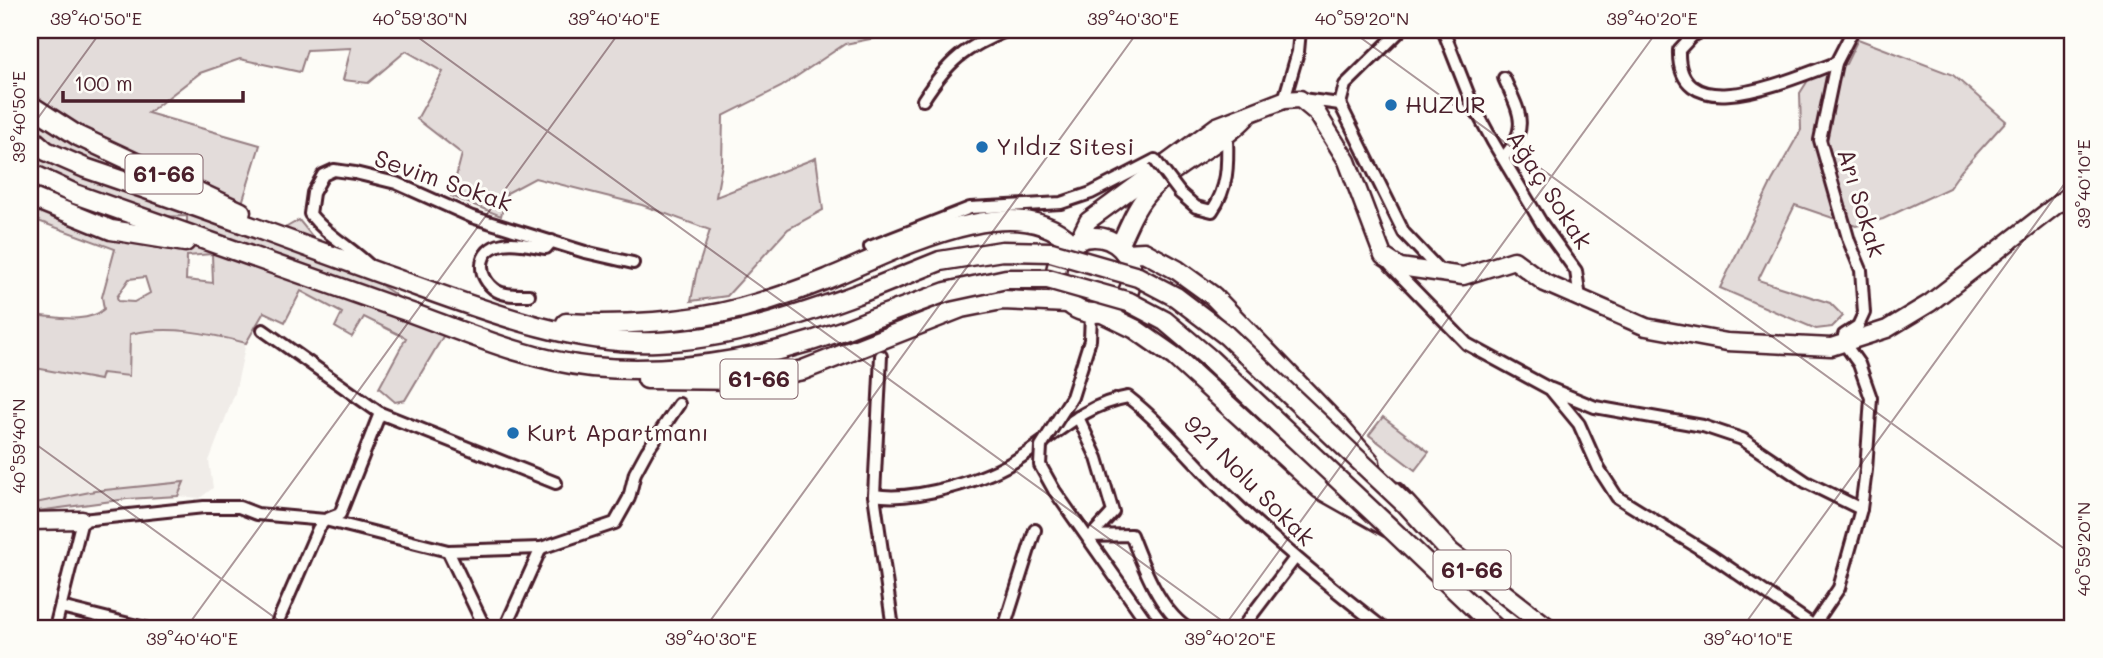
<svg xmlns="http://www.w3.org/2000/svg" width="2103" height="658" font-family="Mali,sans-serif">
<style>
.built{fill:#f0ece8}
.green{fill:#e3dcda;stroke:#967e82;stroke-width:2;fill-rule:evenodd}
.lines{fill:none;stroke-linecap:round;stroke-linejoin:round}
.street-casing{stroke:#4a1f2b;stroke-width:16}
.secondary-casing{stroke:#4a1f2b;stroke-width:21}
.primary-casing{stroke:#4a1f2b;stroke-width:23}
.street{stroke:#fdfcf7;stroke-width:10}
.secondary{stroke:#fdfcf7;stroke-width:16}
.primary{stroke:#fdfcf7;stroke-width:18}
.street-bridge-casing{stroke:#4a1f2b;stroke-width:16;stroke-linecap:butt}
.primary-bridge-casing{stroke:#4a1f2b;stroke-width:23;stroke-linecap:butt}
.street-bridge{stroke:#fdfcf7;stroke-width:10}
.primary-bridge{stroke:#fdfcf7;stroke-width:18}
.ticks{fill:none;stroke:#4a1f2b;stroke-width:2;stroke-opacity:0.45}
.poi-dot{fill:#1f6fb2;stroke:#fdfcf7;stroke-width:2.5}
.labels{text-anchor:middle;stroke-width:6;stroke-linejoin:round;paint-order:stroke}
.shield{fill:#fdfcf7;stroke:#806168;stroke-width:2}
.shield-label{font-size:23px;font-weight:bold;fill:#4a1f2b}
.poi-label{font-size:24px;fill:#4a1f2b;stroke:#fdfcf7;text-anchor:start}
.street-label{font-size:24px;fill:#4a1f2b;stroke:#fdfcf7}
.neatline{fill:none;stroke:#4a1f2b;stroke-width:2.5}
.ticks-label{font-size:18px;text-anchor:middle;fill:#4a1f2b}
</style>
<rect width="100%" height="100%" fill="#fdfcf7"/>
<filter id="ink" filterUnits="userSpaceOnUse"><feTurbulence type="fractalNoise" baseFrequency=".0143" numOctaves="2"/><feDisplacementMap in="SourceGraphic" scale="14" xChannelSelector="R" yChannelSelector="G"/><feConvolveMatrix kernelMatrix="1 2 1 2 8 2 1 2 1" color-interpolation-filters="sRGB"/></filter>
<g filter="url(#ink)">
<!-- built -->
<polygon class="built" points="156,328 221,336 246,343 235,393 209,461 213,488 200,498 178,496 127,499 30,512 30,341 130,334"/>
<!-- green -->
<g class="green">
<path d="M37,30H916L845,44L781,87L723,116L722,164L716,197L816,158L823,210L788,229L727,296L691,301L696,274L710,230L642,205L535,178L507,193L501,216L451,196L462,154L417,119L443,72L406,51L368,83L343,80L351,48L307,50L300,72L240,59L200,73L148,113L260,145L239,213L280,231L299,220L320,246L390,291L445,333L405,400L395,402L379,388L406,338L364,317L352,337L335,327L342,313L301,291L285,322L264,312L246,343C208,333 169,325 130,334L129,376L102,373L100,380L30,367V315C52,316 87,325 104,309L102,297L115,249L30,218V38ZM187,216V241L154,217ZM212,254L213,283L186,280L187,256ZM145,277L150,293L134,302L118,301L117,297L129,279Z"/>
<polygon points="1858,39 1953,75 2006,121 1961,171 1949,188 1883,219 1856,226 1795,205 1758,280 1830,303 1843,316 1832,327 1816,329 1720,288 1772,181 1801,130 1800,93 1812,74 1846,64"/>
<polygon points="1383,417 1429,452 1415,470 1369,435"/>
<polygon points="184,482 178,496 127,499 30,512 30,504 95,491"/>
</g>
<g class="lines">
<defs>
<g id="street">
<polyline points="1443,30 1471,101 1493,142 1542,224 1576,271 1580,298"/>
<path d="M1705,30L1692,36L1679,50C1676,133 1794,77 1836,63"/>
<polyline points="1302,99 1340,104 1345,85 1401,30"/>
<path d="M923,100C948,61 965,47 1008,30"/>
<polyline points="1284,100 1298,52 1300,30"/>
<polyline points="1340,104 1404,233 1441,272"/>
<path d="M1503,158C1531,127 1519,112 1504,78"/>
<path d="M1180,193L1196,207L1212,211C1228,188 1228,165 1227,137"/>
<polyline points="870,247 970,208 1061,203 1091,193 1155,160"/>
<polyline points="1390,265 1467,344 1550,389 1579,424 1599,469 1617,497 1712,556 1814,626"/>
<path d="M370,266C351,247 326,235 310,214L313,193L323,175L334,170L355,173L396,183L472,217L585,252L633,263"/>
<path d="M529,295C519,295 506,296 497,291C476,278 476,249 503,244C516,241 532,246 546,248L552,241"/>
<polyline points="263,330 380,413 556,483"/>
<polyline points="1090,340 1091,313"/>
<polyline points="881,356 874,495 893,628"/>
<polyline points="1551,389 1595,407 1703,426 1742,439 1806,482 1861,509"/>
<polyline points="1078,417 1097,458 1113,512 1092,535"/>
<polyline points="1054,490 1151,628"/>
<path d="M874,495C915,502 987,480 1021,457C1055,435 1086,404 1128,397C1165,426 1193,462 1227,495C1276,543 1329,586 1383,628"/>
<path d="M1089,536L1131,535C1143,566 1159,609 1187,628"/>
<polyline points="448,551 485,628"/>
<polyline points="61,607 145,628"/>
<polyline points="55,628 82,520 204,507 239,507 257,514 325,520 448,551 541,548"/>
<polyline points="275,628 318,529 325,520 340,514 380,413"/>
<polyline points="505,628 541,548 615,523 629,498 635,473 647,451 679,404"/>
<polyline points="1004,628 1035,530"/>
<polyline points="1242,628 1295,558"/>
<polyline points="1812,628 1839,588 1861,509 1866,470 1871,398 1859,364 1844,343 1844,335 1858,326 1864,313 1861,270 1849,241 1820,140 1836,63 1853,30"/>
</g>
<g id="secondary">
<polyline points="1079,239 1088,221 1217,126 1284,100 1300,99 1317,113 1347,161 1383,256 1400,267 1463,276 1514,260 1545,283 1646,327 1727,342 1831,347 1887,329 1930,303 2073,192"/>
<path d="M1119,246C1128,227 1136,205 1151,190C1180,161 1218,147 1246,118"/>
<polyline points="30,521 82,520"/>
</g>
<g id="primary">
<polyline points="30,105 78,136 241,212"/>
<path d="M30,137L46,151L85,168C186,202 285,239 385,275C468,304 568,346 657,342C728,339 796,317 863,292"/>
<path d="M30,173L75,194C181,231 288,269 395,307C458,329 524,360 592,367C685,376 786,355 872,319"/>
<polyline points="30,197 111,230 185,242"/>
<circle cx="1094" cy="275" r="38"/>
<polyline points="1125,253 1144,252 1177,270 1213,296 1336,423 1370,462"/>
<polyline points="1100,312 1135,329 1175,357 1320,489 1391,529 1495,628"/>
<path d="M566,323C620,326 689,322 741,308C770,300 800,290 827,279C889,254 1014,184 1071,243"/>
<polyline points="647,379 754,380 803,370 961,308 1002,300 1068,303"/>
<polyline points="1395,492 1450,552 1548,628"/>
</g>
</defs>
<!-- street casing -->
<use href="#street" class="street-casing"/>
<!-- secondary casing -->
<use href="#secondary" class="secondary-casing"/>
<!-- primary casing -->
<use href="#primary" class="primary-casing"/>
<!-- street -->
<use href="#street" class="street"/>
<!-- secondary -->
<use href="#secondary" class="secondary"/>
<!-- primary -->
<use href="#primary" class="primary"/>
<defs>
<g id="street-bridge">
<polyline points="1155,160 1180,193"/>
<polyline points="1054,490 1040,465 1041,446 1072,397 1090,340"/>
</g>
<g id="primary-bridge">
<polyline points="863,292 940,261 1002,251 1051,252 1138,277 1176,297 1226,335 1404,503"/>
<polyline points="872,319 946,292 1006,279 1048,279 1129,302 1165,321 1210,359 1391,529"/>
</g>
</defs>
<!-- street-bridge casing -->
<use href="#street-bridge" class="street-bridge-casing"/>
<!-- primary-bridge casing -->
<use href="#primary-bridge" class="primary-bridge-casing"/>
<!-- street-bridge -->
<use href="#street-bridge" class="street-bridge"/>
<!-- primary-bridge -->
<use href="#primary-bridge" class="primary-bridge"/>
</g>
</g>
<!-- ticks -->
<path class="ticks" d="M408,30L1232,628M1350,30L2073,555M30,129L102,30M30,440L289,628M186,628L621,30M705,628L1139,30M1223,628L1658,30M1742,628L2073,172"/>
<!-- markers -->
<g class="poi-dot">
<circle cx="1391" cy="105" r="7"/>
<circle cx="982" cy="147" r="7"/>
<circle cx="513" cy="433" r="7"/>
</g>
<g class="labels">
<!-- shield labels -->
<g class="shield">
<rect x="125.5" y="154.5" width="77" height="39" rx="5"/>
<rect x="720.5" y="359.5" width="77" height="39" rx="5"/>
<rect x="1433.5" y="550.5" width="77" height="39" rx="5"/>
</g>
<g class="shield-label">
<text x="164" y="182">61-66</text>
<text x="759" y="387">61-66</text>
<text x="1472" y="578">61-66</text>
</g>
<!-- poi labels -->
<g class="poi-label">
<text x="1405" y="113">HUZUR</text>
<text x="996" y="155">Yıldız Sitesi</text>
<text x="527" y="441">Kurt Apartmanı</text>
</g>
<!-- street labels -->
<g class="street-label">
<text transform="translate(443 181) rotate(19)" y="8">Sevim Sokak</text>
<text transform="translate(1549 190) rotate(57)" y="8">Ağaç Sokak</text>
<text transform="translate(1861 203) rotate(73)" y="8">Arı Sokak</text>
<text transform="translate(1249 481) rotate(45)" y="8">921 Nolu Sokak</text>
</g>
</g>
<!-- margin -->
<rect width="2103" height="658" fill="none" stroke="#fdfcf7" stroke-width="77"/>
<!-- scale -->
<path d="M63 91v10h180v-10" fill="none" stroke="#4a1f2b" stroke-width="3.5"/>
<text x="74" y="91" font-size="21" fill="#4a1f2b" stroke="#fdfcf7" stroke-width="5" paint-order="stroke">100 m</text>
<rect x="38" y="38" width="2026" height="582" class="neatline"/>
<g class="ticks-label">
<text x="96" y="25">39°40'50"E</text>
<text x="420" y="25">40°59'30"N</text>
<text x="614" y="25">39°40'40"E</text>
<text x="1133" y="25">39°40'30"E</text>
<text x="1362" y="25">40°59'20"N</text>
<text x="1652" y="25">39°40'20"E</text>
<text transform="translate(19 117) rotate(-90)" y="6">39°40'50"E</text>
<text transform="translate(2084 184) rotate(-90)" y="6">39°40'10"E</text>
<text transform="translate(19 446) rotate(-90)" y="6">40°59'40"N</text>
<text transform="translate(2084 549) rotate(-90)" y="6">40°59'20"N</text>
<text x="192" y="645">39°40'40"E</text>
<text x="711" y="645">39°40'30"E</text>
<text x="1230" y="645">39°40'20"E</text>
<text x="1748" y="645">39°40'10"E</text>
</g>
</svg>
